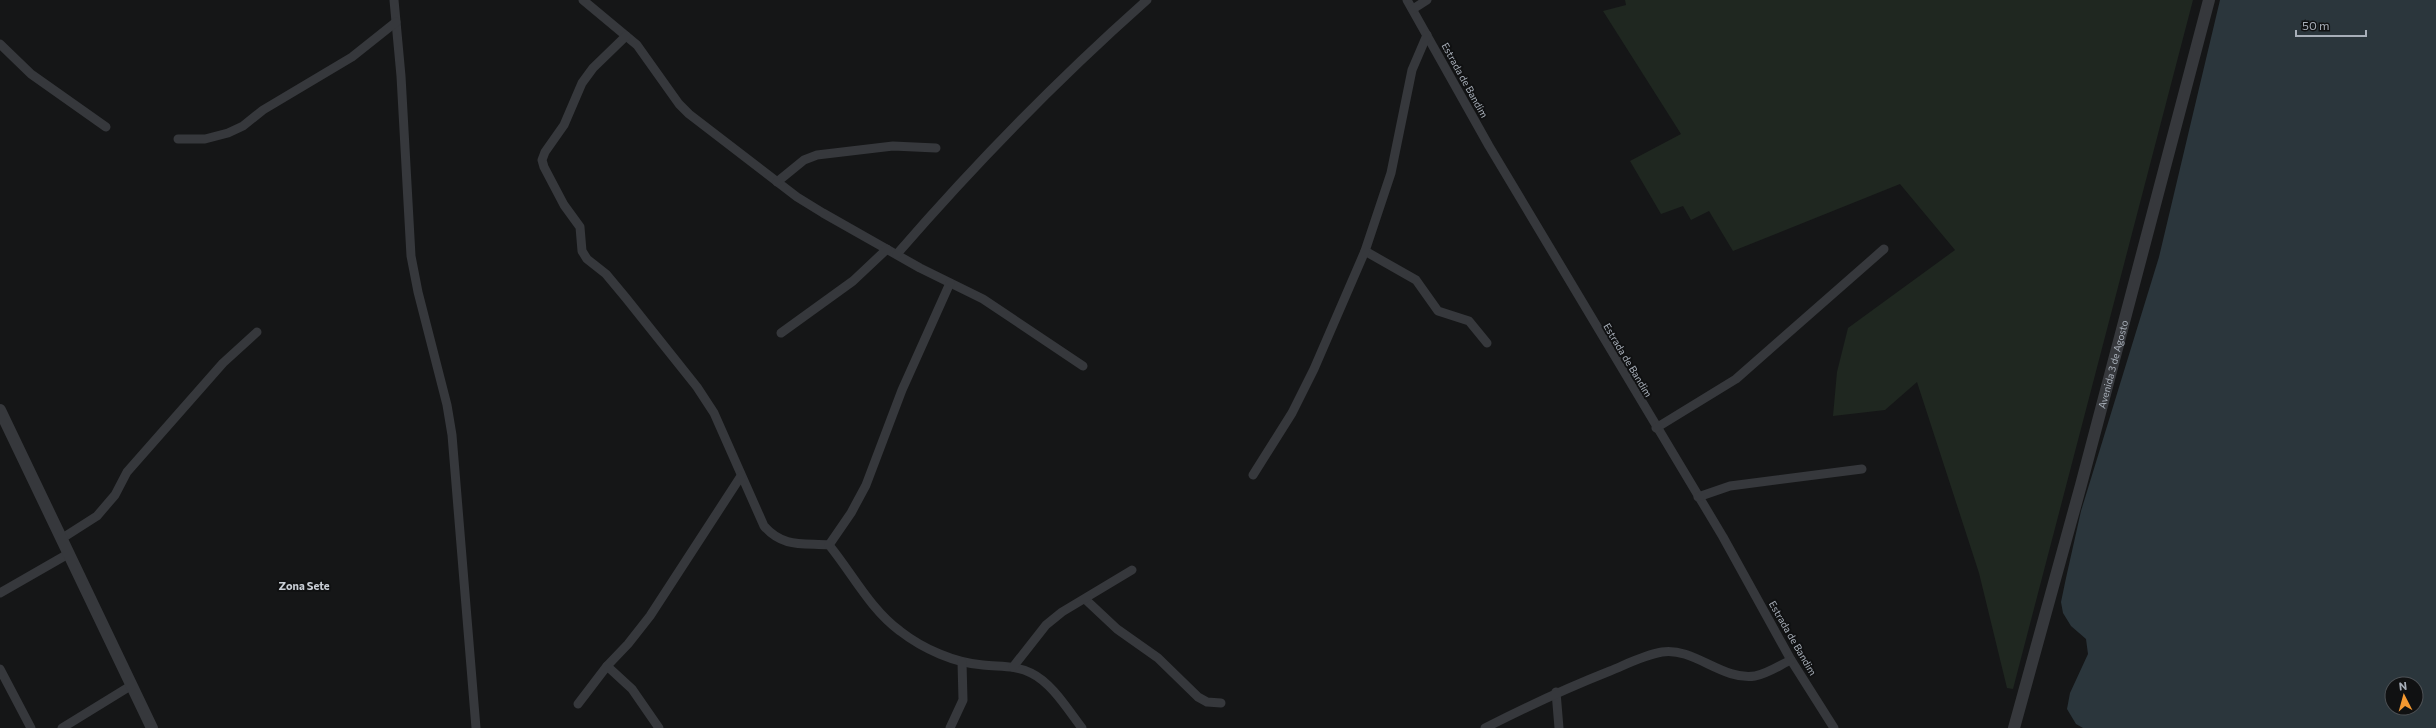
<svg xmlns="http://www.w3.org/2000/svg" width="2436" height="728" font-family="Commissioner,sans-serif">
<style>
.green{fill:#1f2720}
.water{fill:#2b363c;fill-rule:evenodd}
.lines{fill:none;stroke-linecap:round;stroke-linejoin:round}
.minor{stroke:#36383c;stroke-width:9}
.tertiary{stroke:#36383c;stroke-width:12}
.labels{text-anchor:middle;stroke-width:4;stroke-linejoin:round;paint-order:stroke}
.street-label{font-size:10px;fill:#a7aeb8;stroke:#101112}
.neighbourhood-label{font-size:11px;font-weight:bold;fill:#c8cdd4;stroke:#101112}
</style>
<rect width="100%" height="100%" fill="#151617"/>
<!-- green -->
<polygon class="green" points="1625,0 2193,0 2013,689 2007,688 1979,573 1917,382 1885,410 1833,416 1837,372 1848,328 1955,250 1900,184 1733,251 1709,211 1691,220 1683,206 1661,214 1630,161 1681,134 1603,11 1626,5"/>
<!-- water -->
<path class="water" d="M2220,0H2436V728H2083L2076,724L2067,709L2070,693L2088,654L2086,639L2071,626L2063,613L2061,602L2066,578L2081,511L2159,257ZM2392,684H2416V708H2392Z"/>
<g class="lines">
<!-- minor -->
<g class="minor">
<polyline points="394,0 401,76 411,256 418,292 447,405 452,435 476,728"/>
<polyline points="583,0 637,45 679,104 689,114 797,197 823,213 920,268 983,299 1083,366"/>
<polyline points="1407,0 1489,146 1723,537 1791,660 1834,728"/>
<polyline points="1413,9 1427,0"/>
<path d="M626,36L593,68L582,83L564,125L545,152L542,160L544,167L564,205L580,227L582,251L587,259L606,274L626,298L697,387L714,413L764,526C783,548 803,543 829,545C852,573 870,609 900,631C923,649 955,663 983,665C1000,667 1015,665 1031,673C1052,683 1068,710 1082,728"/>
<polyline points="0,44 31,74 106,127"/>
<polyline points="178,139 205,139 228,133 243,126 263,110 352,57 396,22"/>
<polyline points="777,182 804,160 817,155 893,146 936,148"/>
<polyline points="1365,251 1416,280 1438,311 1469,321 1487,343"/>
<path d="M897,254C975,164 1058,79 1147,0"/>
<polyline points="781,333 853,281 887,249"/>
<polyline points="1656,428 1736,379 1884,249"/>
<polyline points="1253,475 1292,413 1314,369 1365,251 1391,173 1412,70 1427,35"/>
<polyline points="1698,497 1730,486 1862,469"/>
<polyline points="61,539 97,516 115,495 127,472 223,363 257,332"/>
<polyline points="829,545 851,513 866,485 902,390 950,283"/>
<polyline points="0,593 68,554"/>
<polyline points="1085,599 1117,629 1158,658 1198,697 1207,702 1221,703"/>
<polyline points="607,666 632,689 659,728"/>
<polyline points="1013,667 1046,625 1062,612 1132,570"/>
<polyline points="0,669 31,728"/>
<polyline points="1556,692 1559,728"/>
<polyline points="578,704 607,666 628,644 650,616 741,476"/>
<polyline points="62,728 132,685"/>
<polyline points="950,728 963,700 962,662"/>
<path d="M1485,728C1526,707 1567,688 1610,671C1627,664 1644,655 1662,652C1694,647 1722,681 1755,676C1767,674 1780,665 1791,660"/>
</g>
<!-- tertiary -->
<g class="tertiary">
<polyline points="0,410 152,728"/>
<path id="s1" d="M2014,728L2081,485L2209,0"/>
</g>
</g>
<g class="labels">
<!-- street labels -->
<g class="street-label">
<text transform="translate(1465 80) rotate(61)" y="4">Estrada de Bandim</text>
<text transform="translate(1628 360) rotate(59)" y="4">Estrada de Bandim</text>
<text dy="4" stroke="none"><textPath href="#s1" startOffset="377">Avenida 3 de Agosto</textPath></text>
<text transform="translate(1793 638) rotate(60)" y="4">Estrada de Bandim</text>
</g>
<!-- neighbourhood labels -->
<g class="neighbourhood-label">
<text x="304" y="590">Zona Sete</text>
</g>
</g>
<!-- north arrow -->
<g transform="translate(2404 696) rotate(354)"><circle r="19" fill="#101112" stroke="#4c5054"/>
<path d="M0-3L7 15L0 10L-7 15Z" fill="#f59930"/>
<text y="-6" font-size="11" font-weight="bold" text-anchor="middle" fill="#a7aeb8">N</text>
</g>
<!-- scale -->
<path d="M2296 30v6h70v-6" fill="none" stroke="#a7aeb8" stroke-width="2"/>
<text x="2302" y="30" font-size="12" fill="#a7aeb8" stroke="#101112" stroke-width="3" paint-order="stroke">50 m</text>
</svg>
